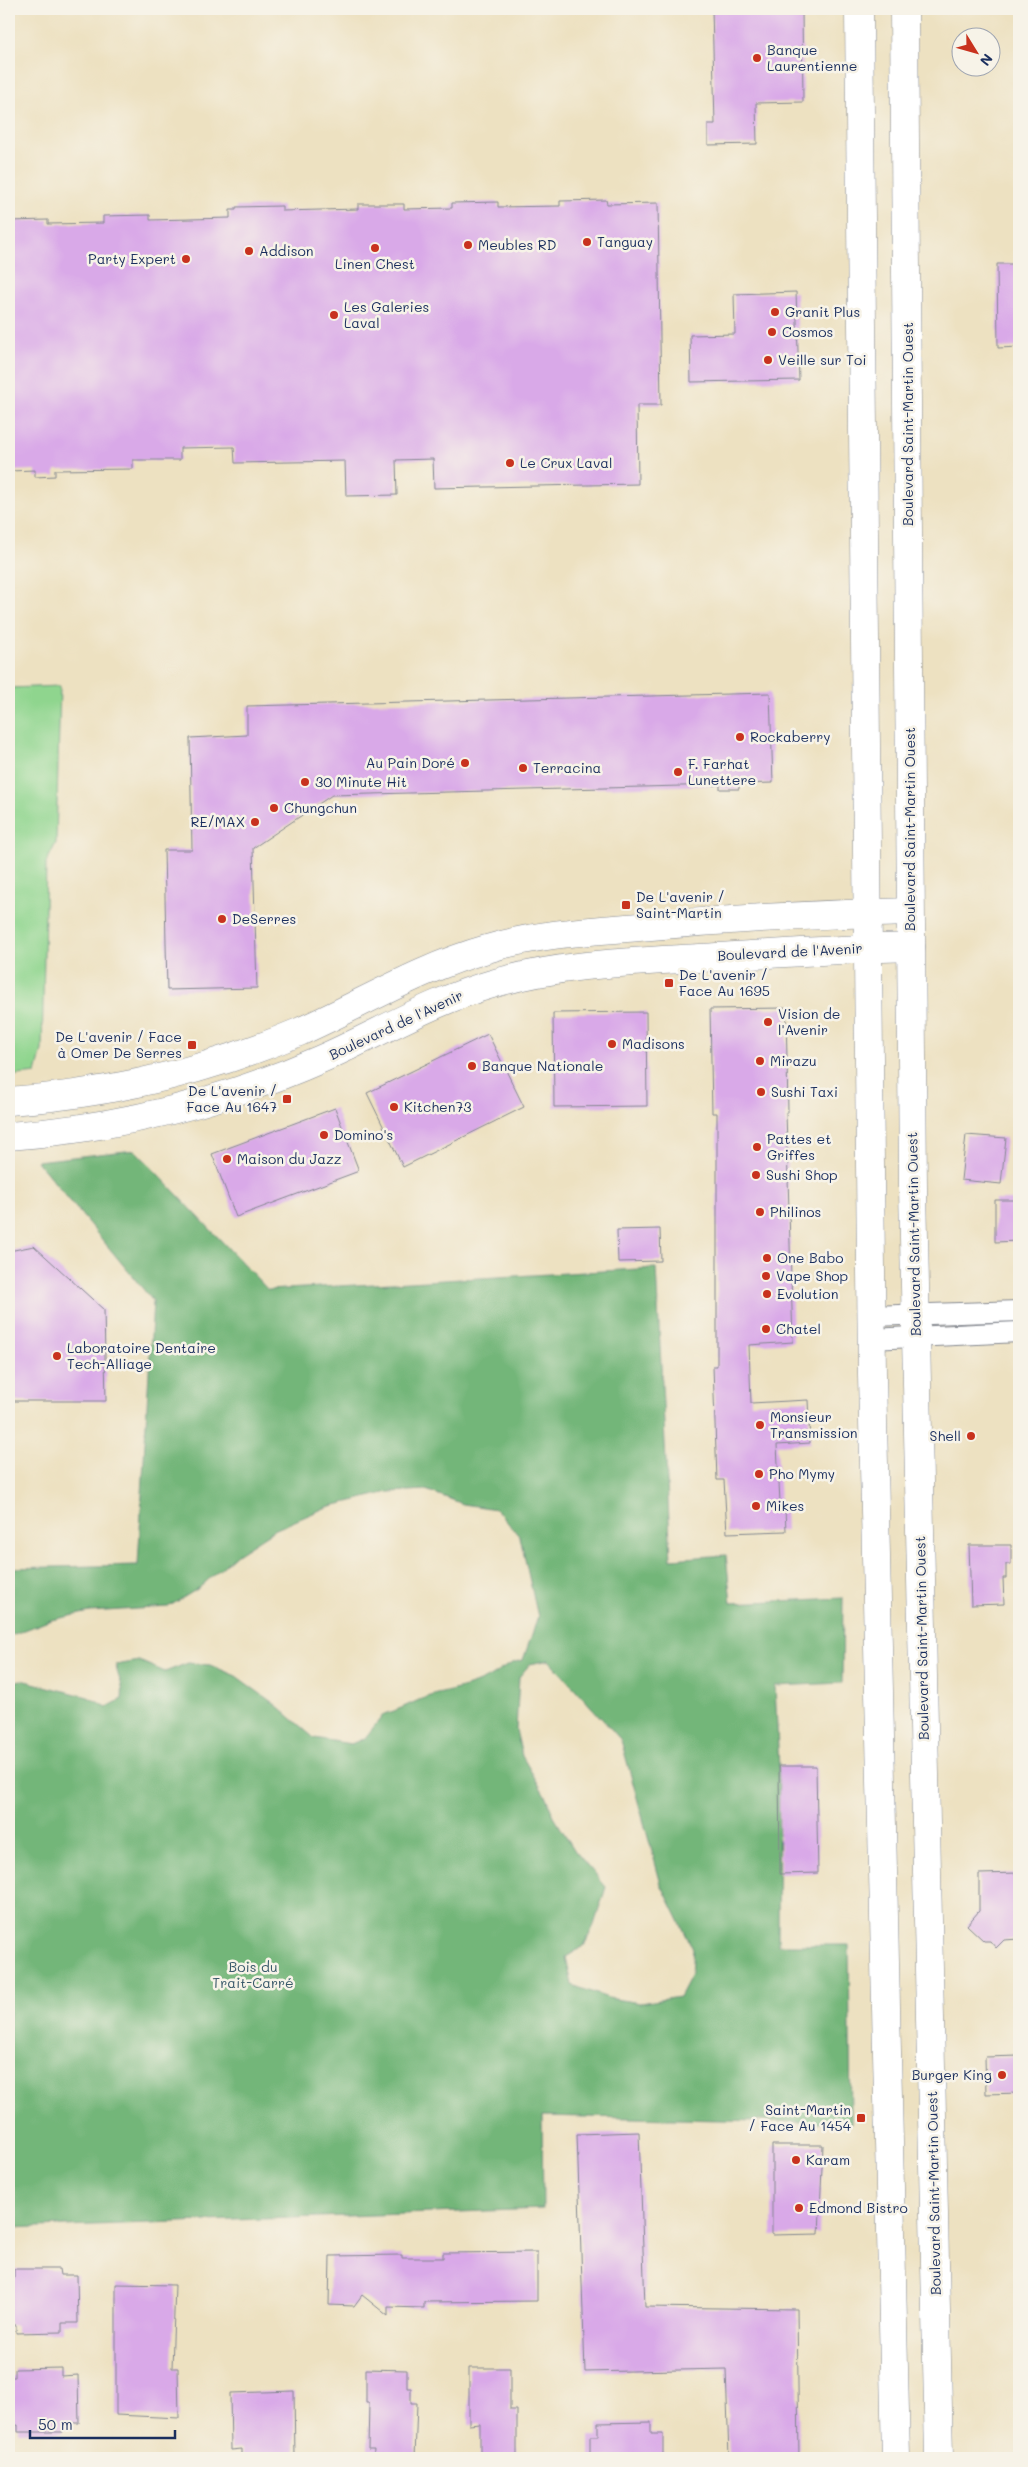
<svg xmlns="http://www.w3.org/2000/svg" width="1028" height="2467" font-family="Mali,sans-serif">
<style>
.green{fill:#8fd58e;stroke:#558276}
.forest{fill:#73b679;stroke:#47726c;fill-rule:evenodd}
.building{fill:#d9a9e8}
.lines{fill:none;stroke-linecap:round;stroke-linejoin:round}
.street-casing{stroke:#848890;stroke-width:22}
.secondary-casing{stroke:#848890;stroke-width:29}
.street{stroke:#fff;stroke-width:20}
.secondary{stroke:#fff;stroke-width:28}
.poi-dot{fill:#c8321e;stroke:#f7f3e8;stroke-width:2}
.labels{text-anchor:middle;stroke-width:5;stroke-linejoin:round;paint-order:stroke}
.poi-label{font-size:14px;fill:#1b2f5e;stroke:#f7f3e8;text-anchor:start}
.street-label{font-size:14px;fill:#1b2f5e;stroke:#f7f3e8}
.park-label{font-size:14px;fill:#38586a;stroke:#f7f3e8}
</style>
<rect width="100%" height="100%" fill="#f7f3e8"/>
<filter id="ink" filterUnits="userSpaceOnUse"><feTurbulence type="fractalNoise" baseFrequency=".02" numOctaves="2"/><feDisplacementMap in="SourceGraphic" scale="10" xChannelSelector="R" yChannelSelector="G"/><feConvolveMatrix kernelMatrix="1 2 1 2 8 2 1 2 1" color-interpolation-filters="sRGB"/></filter>
<filter id="wash" filterUnits="userSpaceOnUse"><feTurbulence type="fractalNoise" baseFrequency=".0096" numOctaves="4" result="noise"/><feDisplacementMap in="SourceGraphic" scale="20" xChannelSelector="R" yChannelSelector="G"/><feGaussianBlur stdDeviation="1.12" result="paint"/><feColorMatrix in="noise" values="0 0 0 0 0 0 0 0 0 0 0 0 0 0 0 0 0 1.4 0 .05"/><feComposite in="paint" operator="in"/></filter>
<g filter="url(#wash)">
<rect width="100%" height="100%" fill="#ede1c1"/>
<!-- green -->
<polygon class="green" points="60,686 56,843 46,863 42,1050 36,1073 9,1076 9,688"/>
<!-- forest -->
<path class="forest" d="M135,1150L268,1290L656,1268L671,1559L726,1555L731,1603L843,1598L842,1683L775,1686L779,1769L778,1945H849L851,2123L542,2116L543,2209L9,2228V1683L21,1680L88,1697L107,1707L122,1699C124,1681 118,1681 116,1665L139,1661L165,1672L188,1663L210,1665L236,1676L276,1705L314,1738L351,1744L365,1738L384,1714C397,1711 407,1705 419,1700C439,1692 462,1690 482,1681C497,1674 506,1663 523,1660L538,1617L520,1537L496,1509L463,1504L426,1490L389,1492L327,1507L274,1530L237,1554L199,1588L168,1607L90,1612L51,1620L9,1636V1568L138,1565L153,1301L37,1161ZM549,1660L621,1740L661,1884L693,1949L691,1974L679,1997L640,2003L608,1998L572,1985L566,1957L584,1946L594,1925L606,1887L575,1851L554,1817L546,1797L522,1756L516,1730L519,1677L530,1664Z"/>
<g id="blocks">
<!-- building -->
<g class="building">
<polygon points="712,9 802,9 803,102 756,103 757,144 708,145 708,124 715,124"/>
<polygon points="606,200 607,204 658,203 661,405 637,405 638,484 434,488 433,459 396,460 397,495 346,496 345,461 235,463 234,447 180,448 180,460 133,460 133,469 55,470 55,476 35,477 35,470 9,471 9,221 48,220 48,224 103,223 103,216 150,215 150,220 230,218 230,210 236,210 236,207 282,206 282,211 358,209 358,204 404,204 404,209 452,208 452,203 498,202 498,207 560,206 560,201"/>
<polygon points="997,264 1019,264 1019,347 998,348"/>
<polygon points="796,292 799,380 691,382 690,335 735,334 734,294"/>
<polygon points="770,693 773,783 739,784 739,789 720,789 720,785 332,795 253,848 257,988 167,990 164,850 192,850 190,738 247,735 247,706"/>
<polygon points="786,1008 788,1112 786,1112 793,1342 749,1345 751,1403 808,1400 810,1443 777,1445 780,1502 785,1508 786,1531 727,1533 724,1480 717,1480 713,1366 717,1366 717,1113 712,1113 710,1009"/>
<polygon points="646,1012 647,1106 554,1107 553,1013"/>
<polygon points="488,1034 524,1107 403,1167 367,1093"/>
<polygon points="335,1108 359,1171 236,1217 212,1154"/>
<polygon points="966,1135 1006,1138 1001,1184 961,1180"/>
<polygon points="995,1200 1019,1200 1019,1241 995,1242"/>
<polygon points="660,1229 661,1261 618,1262 617,1230"/>
<polygon points="34,1246 104,1310 106,1401 9,1401 9,1251"/>
<polygon points="969,1545 1011,1545 1011,1564 1006,1564 1006,1578 1003,1578 1004,1604 971,1605"/>
<polygon points="779,1766 816,1766 818,1873 780,1874"/>
<polygon points="1019,1873 1019,1939 1004,1940 996,1948 990,1941 984,1941 967,1925 979,1911 979,1874"/>
<polygon points="1019,2056 1019,2093 986,2094 985,2057"/>
<polygon points="639,2132 645,2307 797,2309 799,2458 729,2458 726,2369 585,2372 577,2134"/>
<polygon points="772,2145 823,2145 819,2234 772,2235"/>
<polygon points="537,2252 537,2301 424,2302 424,2308 388,2307 388,2316 362,2295 354,2306 329,2305 330,2256 402,2255 402,2258 443,2258 443,2253"/>
<polygon points="14,2269 59,2269 60,2275 77,2275 78,2323 62,2323 62,2332 16,2333 16,2325 9,2325 9,2279 14,2279"/>
<polygon points="116,2284 175,2285 172,2368 178,2368 179,2418 116,2415"/>
<polygon points="61,2368 61,2376 78,2375 79,2423 63,2423 63,2432 18,2432 18,2425 9,2426 9,2377 15,2377 15,2369"/>
<polygon points="469,2368 510,2368 510,2410 517,2410 517,2458 480,2458 480,2424 469,2425"/>
<polygon points="366,2369 407,2370 407,2388 411,2388 411,2403 417,2403 415,2458 373,2458 374,2449 368,2449 369,2403 366,2403"/>
<polygon points="294,2391 295,2458 242,2458 242,2449 231,2450 230,2393"/>
<polygon points="651,2422 651,2434 663,2434 663,2458 590,2458 590,2436 598,2436 598,2423"/>
</g>
</g>
</g>
<g filter="url(#ink)">
<use href="#blocks" fill-opacity="0" stroke="#848890" stroke-width="1"/>
<g class="lines">
<defs>
<g id="street">
<polyline points="871,1316 1019,1311"/>
<polyline points="871,1339 1019,1332"/>
</g>
<g id="secondary">
<polyline points="859,9 872,1375 896,2458"/>
<polyline points="904,9 913,1188 939,2458"/>
<path d="M9,1101C108,1094 207,1071 299,1032C362,1004 420,968 487,949C536,934 588,931 639,927C729,919 820,914 910,912"/>
<path d="M9,1136C117,1128 221,1103 321,1059C378,1034 432,1001 492,984C559,964 631,962 700,958C771,954 841,949 911,947"/>
</g>
</defs>
<!-- street casing -->
<use href="#street" class="street-casing"/>
<!-- secondary casing -->
<use href="#secondary" class="secondary-casing"/>
<!-- street -->
<use href="#street" class="street"/>
<!-- secondary -->
<use href="#secondary" class="secondary"/>
</g>
</g>
<!-- markers -->
<g class="poi-dot">
<circle cx="757" cy="58" r="5"/>
<circle cx="587" cy="242" r="5"/>
<circle cx="468" cy="245" r="5"/>
<circle cx="375" cy="248" r="5"/>
<circle cx="249" cy="251" r="5"/>
<circle cx="186" cy="259" r="5"/>
<circle cx="775" cy="312" r="5"/>
<circle cx="334" cy="315" r="5"/>
<circle cx="772" cy="332" r="5"/>
<circle cx="768" cy="360" r="5"/>
<circle cx="510" cy="463" r="5"/>
<circle cx="740" cy="737" r="5"/>
<circle cx="465" cy="763" r="5"/>
<circle cx="523" cy="768" r="5"/>
<circle cx="678" cy="772" r="5"/>
<circle cx="305" cy="782" r="5"/>
<circle cx="274" cy="808" r="5"/>
<circle cx="255" cy="822" r="5"/>
<rect x="621" y="900" width="10" height="10" rx="2.5"/>
<circle cx="222" cy="919" r="5"/>
<rect x="664" y="978" width="10" height="10" rx="2.5"/>
<circle cx="768" cy="1022" r="5"/>
<circle cx="612" cy="1044" r="5"/>
<rect x="187" y="1040" width="10" height="10" rx="2.5"/>
<circle cx="760" cy="1061" r="5"/>
<circle cx="472" cy="1066" r="5"/>
<circle cx="761" cy="1092" r="5"/>
<rect x="282" y="1094" width="10" height="10" rx="2.5"/>
<circle cx="394" cy="1107" r="5"/>
<circle cx="324" cy="1135" r="5"/>
<circle cx="757" cy="1147" r="5"/>
<circle cx="227" cy="1159" r="5"/>
<circle cx="756" cy="1175" r="5"/>
<circle cx="760" cy="1212" r="5"/>
<circle cx="767" cy="1258" r="5"/>
<circle cx="766" cy="1276" r="5"/>
<circle cx="767" cy="1294" r="5"/>
<circle cx="766" cy="1329" r="5"/>
<circle cx="57" cy="1356" r="5"/>
<circle cx="760" cy="1425" r="5"/>
<circle cx="971" cy="1436" r="5"/>
<circle cx="759" cy="1474" r="5"/>
<circle cx="756" cy="1506" r="5"/>
<circle cx="1002" cy="2075" r="5"/>
<rect x="856" y="2113" width="10" height="10" rx="2.5"/>
<circle cx="796" cy="2160" r="5"/>
<circle cx="799" cy="2208" r="5"/>
</g>
<g class="labels">
<!-- poi labels -->
<g class="poi-label">
<text x="767" y="55">Banque<tspan x="767" dy="16">Laurentienne</tspan></text>
<text x="597" y="247">Tanguay</text>
<text x="478" y="250">Meubles RD</text>
<text x="259" y="256">Addison</text>
<text x="176" y="264" text-anchor="end">Party Expert</text>
<text x="375" y="269" text-anchor="middle">Linen Chest</text>
<text x="344" y="312">Les Galeries<tspan x="344" dy="16">Laval</tspan></text>
<text x="785" y="317">Granit Plus</text>
<text x="782" y="337">Cosmos</text>
<text x="778" y="365">Veille sur Toi</text>
<text x="520" y="468">Le Crux Laval</text>
<text x="750" y="742">Rockaberry</text>
<text x="455" y="768" text-anchor="end">Au Pain Doré</text>
<text x="688" y="769">F. Farhat<tspan x="688" dy="16">Lunettere</tspan></text>
<text x="533" y="773">Terracina</text>
<text x="315" y="787">30 Minute Hit</text>
<text x="284" y="813">Chungchun</text>
<text x="245" y="827" text-anchor="end">RE/MAX</text>
<text x="636" y="902">De L'avenir /<tspan x="636" dy="16">Saint-Martin</tspan></text>
<text x="232" y="924">DeSerres</text>
<text x="679" y="980">De L'avenir /<tspan x="679" dy="16">Face Au 1695</tspan></text>
<text x="778" y="1019">Vision de<tspan x="778" dy="16">l'Avenir</tspan></text>
<text x="182" y="1042" text-anchor="end">De L'avenir / Face<tspan x="182" dy="16">à Omer De Serres</tspan></text>
<text x="622" y="1049">Madisons</text>
<text x="770" y="1066">Mirazu</text>
<text x="482" y="1071">Banque Nationale</text>
<text x="277" y="1096" text-anchor="end">De L'avenir /<tspan x="277" dy="16">Face Au 1647</tspan></text>
<text x="771" y="1097">Sushi Taxi</text>
<text x="404" y="1112">Kitchen73</text>
<text x="334" y="1140">Domino's</text>
<text x="767" y="1144">Pattes et<tspan x="767" dy="16">Griffes</tspan></text>
<text x="237" y="1164">Maison du Jazz</text>
<text x="766" y="1180">Sushi Shop</text>
<text x="770" y="1217">Philinos</text>
<text x="777" y="1263">One Babo</text>
<text x="776" y="1281">Vape Shop</text>
<text x="777" y="1299">Evolution</text>
<text x="776" y="1334">Chatel</text>
<text x="67" y="1353">Laboratoire Dentaire<tspan x="67" dy="16">Tech-Alliage</tspan></text>
<text x="770" y="1422">Monsieur<tspan x="770" dy="16">Transmission</tspan></text>
<text x="961" y="1441" text-anchor="end">Shell</text>
<text x="769" y="1479">Pho Mymy</text>
<text x="766" y="1511">Mikes</text>
<text x="992" y="2080" text-anchor="end">Burger King</text>
<text x="851" y="2115" text-anchor="end">Saint-Martin<tspan x="851" dy="16">/ Face Au 1454</tspan></text>
<text x="806" y="2165">Karam</text>
<text x="809" y="2213">Edmond Bistro</text>
</g>
<!-- street labels -->
<g class="street-label">
<text transform="translate(908 424) rotate(-90)" y="5">Boulevard Saint-Martin Ouest</text>
<text transform="translate(910 829) rotate(-90)" y="5">Boulevard Saint-Martin Ouest</text>
<text transform="translate(790 952) rotate(-3)" y="5">Boulevard de l'Avenir</text>
<text transform="translate(396 1025) rotate(-25)" y="5">Boulevard de l'Avenir</text>
<text transform="translate(914 1234) rotate(-91)" y="5">Boulevard Saint-Martin Ouest</text>
<text transform="translate(922 1638) rotate(-91)" y="5">Boulevard Saint-Martin Ouest</text>
<text transform="translate(934 2193) rotate(-91)" y="5">Boulevard Saint-Martin Ouest</text>
</g>
<!-- park labels -->
<g class="park-label">
<text x="253" y="1972">Bois du<tspan x="253" dy="16">Trait-Carré</tspan></text>
</g>
</g>
<!-- margin -->
<rect width="1028" height="2467" fill="none" stroke="#f7f3e8" stroke-width="30"/>
<!-- north arrow -->
<g transform="translate(976 52) rotate(127)"><circle r="24" fill="#f7f3e8" stroke="#9fa5b1"/>
<path d="M0-4L9 19L0 12L-9 19Z" fill="#c8321e"/>
<text y="-8" font-size="14" font-weight="bold" text-anchor="middle" fill="#1b2f5e">N</text>
</g>
<!-- scale -->
<path d="M30 2430v8h145v-8" fill="none" stroke="#1b2f5e" stroke-width="2.5"/>
<text x="38" y="2430" font-size="15" fill="#1b2f5e" stroke="#f7f3e8" stroke-width="4" paint-order="stroke">50 m</text>
</svg>
